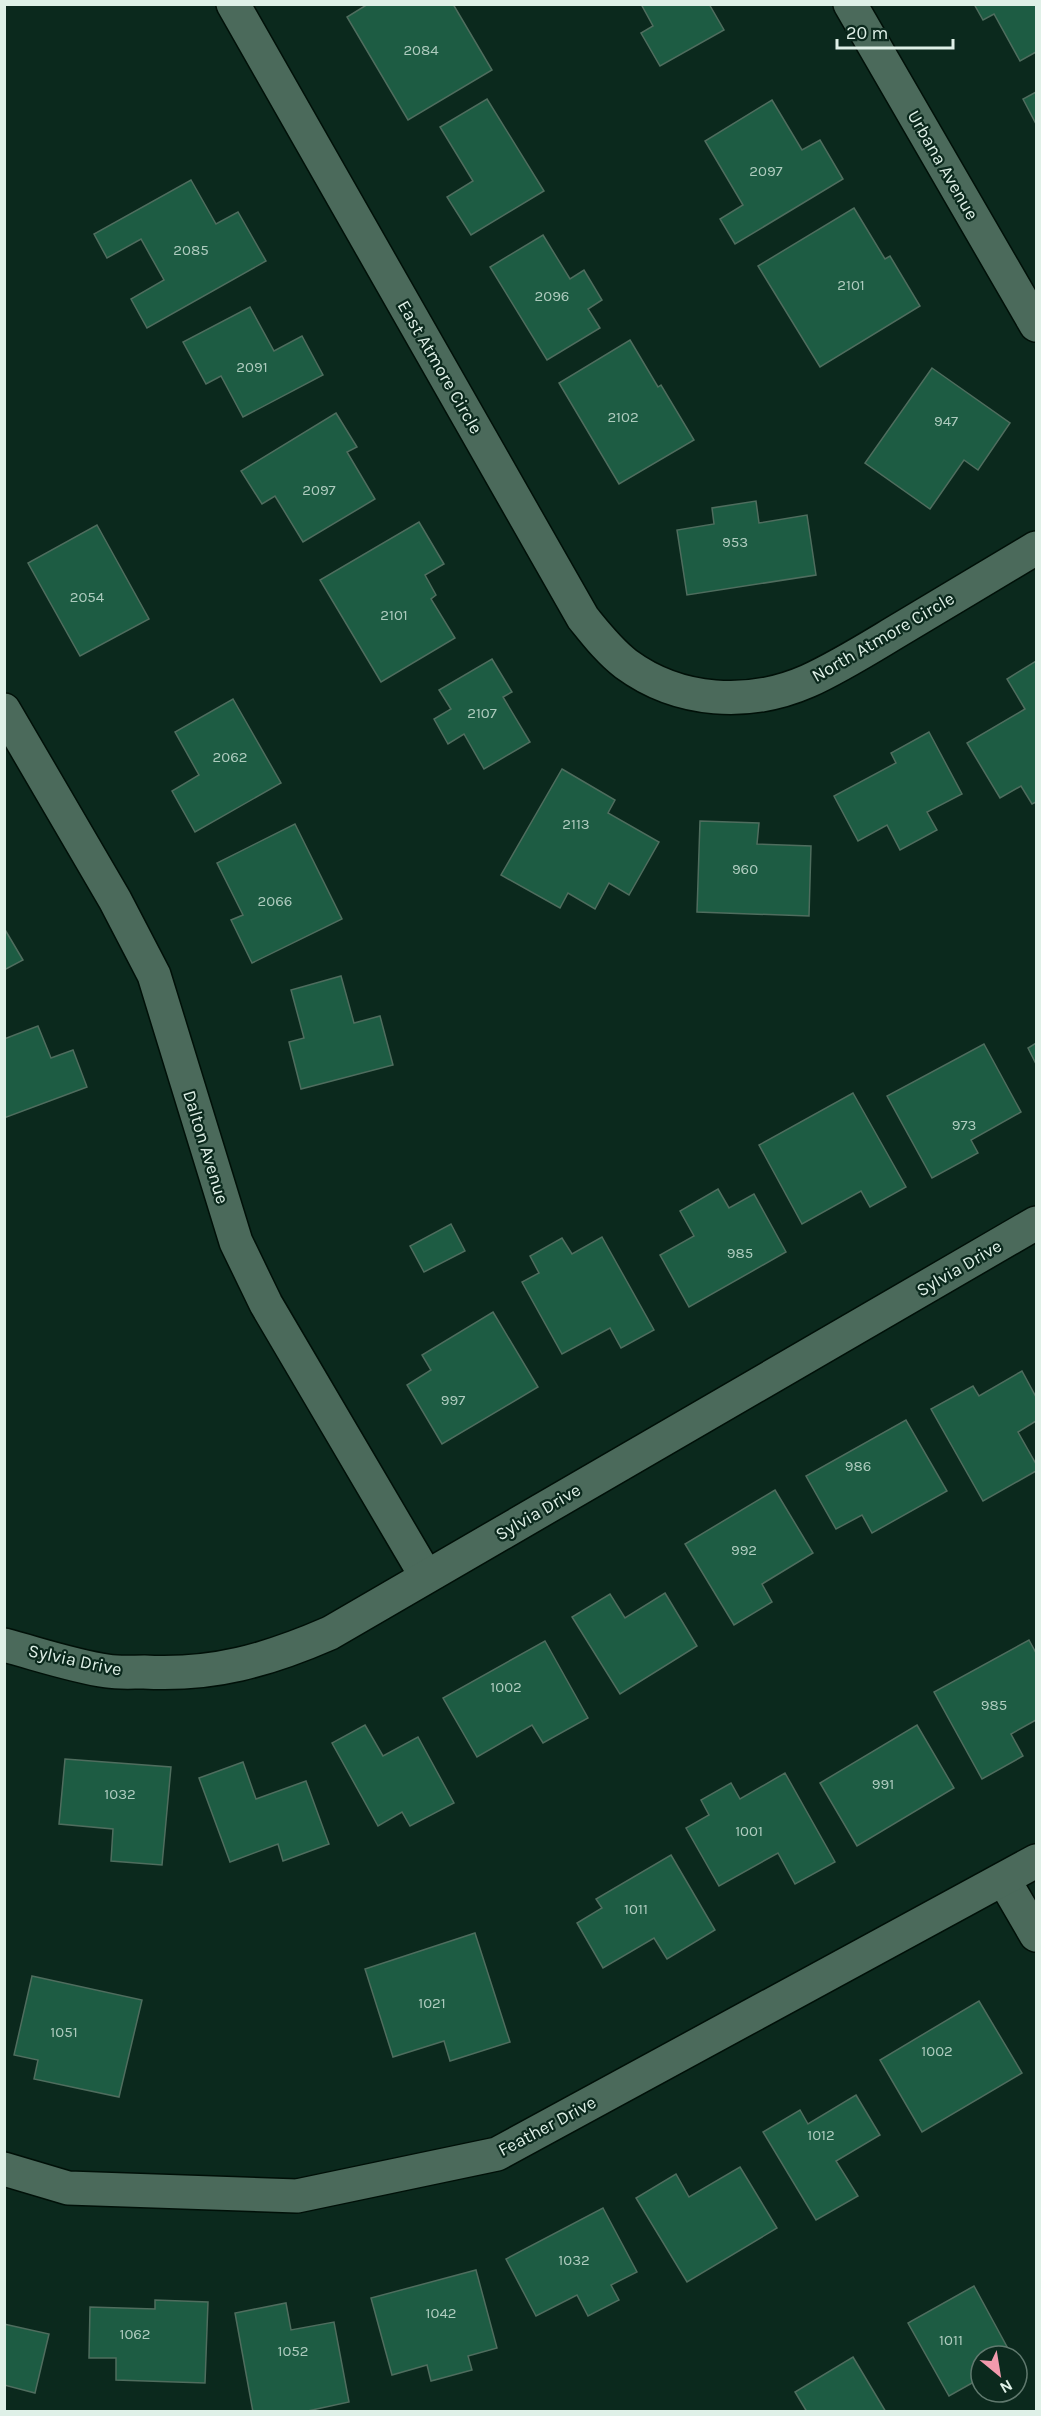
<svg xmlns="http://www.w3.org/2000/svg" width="1041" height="2416" font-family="Karla,sans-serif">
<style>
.building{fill:#1d5c43;stroke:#4f6d5e;stroke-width:1.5}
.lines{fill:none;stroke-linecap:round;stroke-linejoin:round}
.street-casing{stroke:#001008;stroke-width:36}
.street{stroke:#4b6a5b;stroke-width:33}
.labels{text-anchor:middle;stroke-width:4.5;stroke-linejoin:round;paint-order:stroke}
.number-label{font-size:15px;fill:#aecbbe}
.street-label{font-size:18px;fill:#dff0e7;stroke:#0b291d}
</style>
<rect width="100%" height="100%" fill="#0b291d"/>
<!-- building -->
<g class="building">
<polygon points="368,4 453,4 492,70 408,120 347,17"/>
<polygon points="641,4 709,4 724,30 660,66 641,33 653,26"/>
<polygon points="974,4 1036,4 1036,52 1020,61 994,14 983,20"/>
<polygon points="1036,92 1036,124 1023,99"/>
<polygon points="487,99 544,191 471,235 447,197 473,181 440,127"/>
<polygon points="772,100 802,150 820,140 843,179 735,244 720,219 743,205 705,141"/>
<polygon points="191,180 216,224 238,212 266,261 147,328 131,299 164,280 141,239 107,258 94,234"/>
<polygon points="854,208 885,259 890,256 920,306 820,367 758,266"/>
<polygon points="543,235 570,279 584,270 602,300 588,309 600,328 547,360 490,267"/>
<polygon points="250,307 274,351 302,336 323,375 243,417 221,376 206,384 183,342"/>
<polygon points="630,340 658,387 661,385 694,440 619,484 559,383"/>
<polygon points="932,368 1010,423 978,470 964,460 930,509 865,463"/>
<polygon points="336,413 357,447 347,452 375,499 303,542 275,496 262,504 241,471"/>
<polygon points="756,501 759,523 807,515 816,575 687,595 677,530 714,524 712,508"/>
<polygon points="419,522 444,564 425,575 436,595 431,599 455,638 381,682 320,580"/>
<polygon points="97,525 149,619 80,656 28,563"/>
<polygon points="492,659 512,692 503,697 530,742 484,769 464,734 448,744 434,719 451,709 439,690"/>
<polygon points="1036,661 1036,802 1032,804 1021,786 1000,798 967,743 1025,709 1007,679"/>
<polygon points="233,699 281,783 195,832 172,791 199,775 175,732"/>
<polygon points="929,732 962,794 927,812 937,830 900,850 887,825 858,841 834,796 896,763 891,753"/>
<polygon points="562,769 615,800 608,813 659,842 629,895 609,883 595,909 568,893 560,908 501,875"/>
<polygon points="700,821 759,823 757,844 811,846 809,916 697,912"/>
<polygon points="295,824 342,919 252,963 231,920 243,915 217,863"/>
<polygon points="4,928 23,960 4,970"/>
<polygon points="341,976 354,1023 380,1016 393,1065 301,1089 289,1042 304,1038 291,990"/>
<polygon points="38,1026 51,1058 73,1050 87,1087 4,1118 4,1039"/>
<polygon points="1036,1043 1036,1064 1028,1048"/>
<polygon points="984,1044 1021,1112 971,1140 978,1153 932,1178 887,1096"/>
<polygon points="853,1093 906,1187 870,1207 861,1191 802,1224 759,1145"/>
<polygon points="718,1189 729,1208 754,1194 786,1252 689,1307 660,1255 694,1236 680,1211"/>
<polygon points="451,1224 465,1251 424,1272 410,1246"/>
<polygon points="602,1237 654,1330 621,1348 610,1328 562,1354 522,1282 539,1273 530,1256 562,1238 572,1254"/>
<polygon points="493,1312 538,1387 442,1444 407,1385 431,1370 422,1355"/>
<polygon points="1022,1371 1036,1397 1036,1421 1018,1432 1036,1464 1036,1471 983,1501 931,1409 973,1386 979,1396"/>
<polygon points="906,1420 947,1491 872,1533 862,1515 836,1529 806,1476"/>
<polygon points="775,1490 813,1553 762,1584 772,1602 734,1625 685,1544"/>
<polygon points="665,1593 697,1646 620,1694 572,1617 610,1594 625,1618"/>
<polygon points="1029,1640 1036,1653 1036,1720 1011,1734 1023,1756 982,1779 934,1692"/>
<polygon points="545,1641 588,1718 543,1743 532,1725 477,1757 443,1698"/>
<polygon points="365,1725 383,1756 418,1737 454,1803 410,1826 402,1812 378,1826 332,1743"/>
<polygon points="917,1725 954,1788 857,1846 820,1783"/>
<polygon points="65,1759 171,1767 162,1865 111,1861 113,1829 59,1824"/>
<polygon points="243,1762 256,1799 306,1781 329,1844 283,1861 278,1844 230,1862 199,1778"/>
<polygon points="785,1773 835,1862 795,1884 778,1853 719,1886 686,1828 709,1815 701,1800 731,1783 740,1799"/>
<polygon points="671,1855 715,1930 667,1959 654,1938 603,1968 577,1923 602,1908 596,1899"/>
<polygon points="475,1933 510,2042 450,2061 444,2041 393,2057 365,1969"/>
<polygon points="32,1976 142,2000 119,2097 34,2079 38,2060 14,2055"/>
<polygon points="979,2001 1022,2073 922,2132 880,2060"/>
<polygon points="856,2095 880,2135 836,2161 858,2196 816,2220 763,2132 800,2110 808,2124"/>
<polygon points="740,2167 777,2228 687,2282 636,2198 676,2174 689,2197"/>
<polygon points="603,2208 637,2272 611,2285 619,2300 588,2316 577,2295 536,2316 506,2259"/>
<polygon points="476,2270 497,2348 468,2356 472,2370 431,2381 427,2365 392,2375 371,2298"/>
<polygon points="974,2286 1012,2356 981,2356 981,2378 949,2396 908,2323"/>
<polygon points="155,2300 208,2302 205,2383 116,2380 116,2358 89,2358 90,2307 155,2309"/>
<polygon points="286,2303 291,2330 334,2322 349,2402 303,2412 253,2412 235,2313"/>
<polygon points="4,2324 49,2334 35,2393 4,2385"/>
<polygon points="853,2357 886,2412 807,2412 795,2392"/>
</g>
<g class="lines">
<defs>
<g id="street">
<path d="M233,4L583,618C596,634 609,651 626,664C679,703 749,707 808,681C841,666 872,646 904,627C948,601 992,574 1036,548"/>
<polyline points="850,4 1036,325"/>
<polyline points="4,710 115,900 154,975 236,1242 266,1304 426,1576"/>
<path d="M4,1645C38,1654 73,1666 107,1671C119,1673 132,1672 144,1672C213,1676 268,1660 330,1633L1036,1223"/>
<polyline points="1004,1880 1036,1935"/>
<polyline points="4,2169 68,2188 297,2196 497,2154 1036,1861"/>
</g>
</defs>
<!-- street casing -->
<use href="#street" class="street-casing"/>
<!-- street -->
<use href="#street" class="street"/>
</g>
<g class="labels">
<!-- number labels -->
<g class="number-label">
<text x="421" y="55">2084</text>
<text x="766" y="176">2097</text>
<text x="191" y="255">2085</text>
<text x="851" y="290">2101</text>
<text x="552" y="301">2096</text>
<text x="252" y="372">2091</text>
<text x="623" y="422">2102</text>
<text x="946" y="426">947</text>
<text x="319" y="495">2097</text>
<text x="735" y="547">953</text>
<text x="87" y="602">2054</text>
<text x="394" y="620">2101</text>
<text x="482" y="718">2107</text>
<text x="230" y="762">2062</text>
<text x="576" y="829">2113</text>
<text x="745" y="874">960</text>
<text x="275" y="906">2066</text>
<text x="964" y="1130">973</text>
<text x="740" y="1258">985</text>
<text x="453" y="1405">997</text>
<text x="858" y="1471">986</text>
<text x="744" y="1555">992</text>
<text x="506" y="1692">1002</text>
<text x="994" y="1710">985</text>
<text x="883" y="1789">991</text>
<text x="120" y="1799">1032</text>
<text x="749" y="1836">1001</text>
<text x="636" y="1914">1011</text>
<text x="432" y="2008">1021</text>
<text x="64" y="2037">1051</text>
<text x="937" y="2056">1002</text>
<text x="821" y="2140">1012</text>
<text x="574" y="2265">1032</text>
<text x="441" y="2318">1042</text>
<text x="135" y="2339">1062</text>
<text x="951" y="2345">1011</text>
<text x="293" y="2356">1052</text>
</g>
<!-- street labels -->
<g class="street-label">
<text transform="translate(943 165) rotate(60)" y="6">Urbana Avenue</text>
<text transform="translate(440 367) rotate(60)" y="6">East Atmore Circle</text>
<text transform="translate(883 637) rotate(-30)" y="6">North Atmore Circle</text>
<text transform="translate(206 1147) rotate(73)" y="6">Dalton Avenue</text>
<text transform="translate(959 1268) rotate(-30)" y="6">Sylvia Drive</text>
<text transform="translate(538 1512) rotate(-30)" y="6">Sylvia Drive</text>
<text transform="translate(75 1660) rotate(12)" y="6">Sylvia Drive</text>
<text transform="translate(547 2126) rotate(-28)" y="6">Feather Drive</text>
</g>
</g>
<!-- border -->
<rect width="1041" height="2416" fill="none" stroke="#dff0e7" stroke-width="12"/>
<!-- north arrow -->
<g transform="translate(999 2374) rotate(150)"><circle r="28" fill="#0b291d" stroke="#60796e" stroke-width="1.5"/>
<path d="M0-4.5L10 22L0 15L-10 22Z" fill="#f29aad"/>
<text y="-9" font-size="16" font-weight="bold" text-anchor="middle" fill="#dff0e7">N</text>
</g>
<!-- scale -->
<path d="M837 39v9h116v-9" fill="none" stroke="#dff0e7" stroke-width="3"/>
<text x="846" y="39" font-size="18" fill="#dff0e7" stroke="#0b291d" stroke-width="4.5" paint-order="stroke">20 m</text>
</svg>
